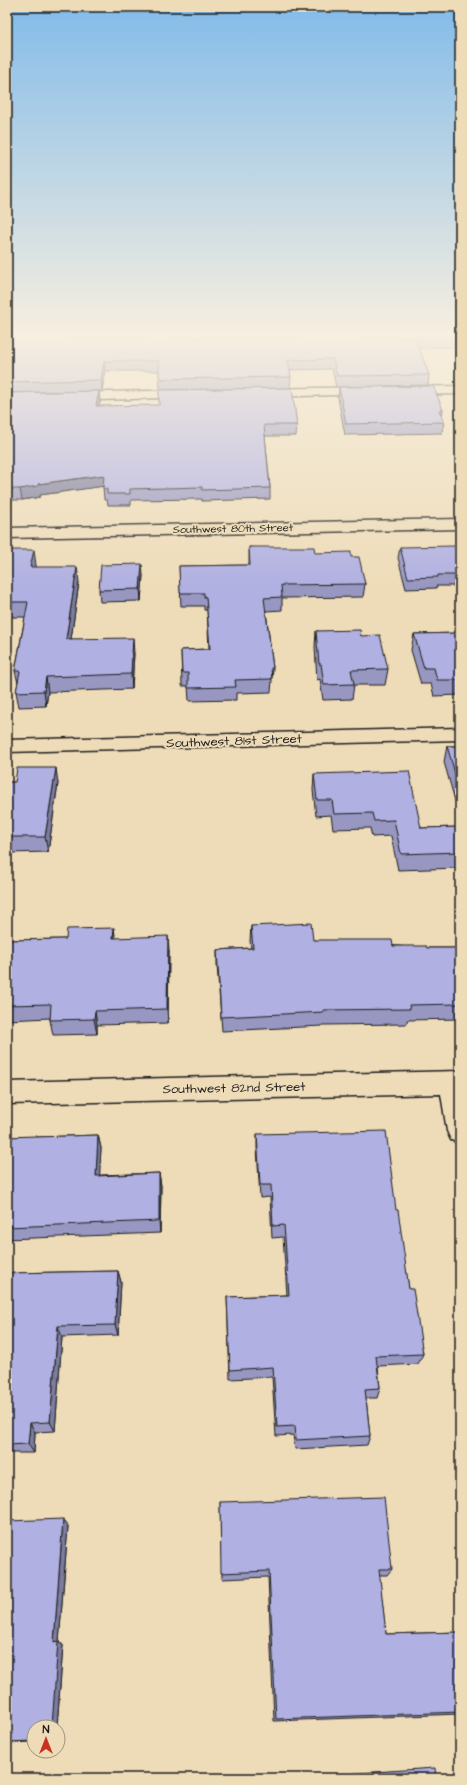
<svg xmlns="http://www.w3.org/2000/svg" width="467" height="1785" font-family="'Architects Daughter',sans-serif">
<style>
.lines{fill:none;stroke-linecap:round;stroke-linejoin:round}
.minor-casing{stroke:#1c1c1c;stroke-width:3}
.minor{fill:#eedcb9;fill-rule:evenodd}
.wall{fill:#9797c2;stroke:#1c1c1c}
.shaded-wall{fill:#7b7b9e;stroke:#1c1c1c}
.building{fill:#b0b0e2;stroke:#1c1c1c}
.labels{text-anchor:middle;stroke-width:4;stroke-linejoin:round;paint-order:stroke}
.far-street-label{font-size:11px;fill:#1c1c1c;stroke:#eedcb9}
.street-label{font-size:13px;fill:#1c1c1c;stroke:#eedcb9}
</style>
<rect width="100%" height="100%" fill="#eedcb9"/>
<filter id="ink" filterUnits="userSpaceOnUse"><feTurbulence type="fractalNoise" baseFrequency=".025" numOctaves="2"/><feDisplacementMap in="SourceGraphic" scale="8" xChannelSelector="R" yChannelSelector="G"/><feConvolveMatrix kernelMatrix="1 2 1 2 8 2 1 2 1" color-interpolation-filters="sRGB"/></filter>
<g filter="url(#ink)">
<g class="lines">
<defs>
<g id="minor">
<polygon points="460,386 460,394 405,395 399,391 405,387"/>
<polygon points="369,387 373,388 375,391 373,394 263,397 257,393 263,389"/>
<polygon points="189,390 193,391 195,394 193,397 69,401 63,397 69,393"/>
<polygon points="460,519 460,529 7,538 7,528"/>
<polygon points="460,728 460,740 7,752 7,740"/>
<polygon points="460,1071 460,1143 451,1140 447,1131 441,1094 7,1104 7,1082"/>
</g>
</defs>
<!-- minor casing -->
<use href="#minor" class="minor-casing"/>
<!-- minor -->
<use href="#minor" class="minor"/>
</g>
<!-- wall -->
<g class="wall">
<polygon points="7,337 460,337 460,347 419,348 429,375 428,385 336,387 332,369 290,370 291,377 290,388 160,390 159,371 105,371 102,391 7,393"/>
<polygon points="339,387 443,410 442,417 444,422 442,433 345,435 338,398"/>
<polygon points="99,391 100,402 99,406 297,425 296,436 265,436 270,488 270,499 202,501 202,499 131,500 131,505 108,505 107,500 104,500 103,486 40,495 40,497 22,500 7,500 7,393"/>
<polygon points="249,547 351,557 365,584 363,597 282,598 282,610 266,611 273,668 271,692 236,693 236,700 189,701 188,686 182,686 181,650 209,649 207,610 204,610 204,606 181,606 179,566 249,565"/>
<polygon points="400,547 460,562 460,586 436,586 436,588 406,589 398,558"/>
<polygon points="7,550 36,565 35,567 79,582 71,639 134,653 132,689 48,692 46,706 19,707 16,692 18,683 15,671 25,617 7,617"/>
<polygon points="143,575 141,601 100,602 99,590"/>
<polygon points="316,631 361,636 388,669 385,685 354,685 352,699 323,700 320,679 317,680 315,647"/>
<polygon points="460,633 460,695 434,696 431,684 421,684 411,650 414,634"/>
<polygon points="447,746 460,746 460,818 444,762"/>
<polygon points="314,774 421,828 460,827 460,868 398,870 391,836 372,837 370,828 333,829 331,815 316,816 313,790"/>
<polygon points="7,782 58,783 48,852 10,853 9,848 7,848"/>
<polygon points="251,926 313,940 427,948 460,948 460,1019 407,1020 407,1024 322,1025 322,1026 222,1031 217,965 217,950 251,948 250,941"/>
<polygon points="114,928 115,938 169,951 168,1023 97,1025 97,1034 53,1035 50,1020 50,1018 7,1020 7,935 8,940 66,939"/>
<polygon points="257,1134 396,1210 409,1289 423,1354 418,1364 378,1366 380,1388 377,1398 366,1398 370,1436 367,1445 295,1449 293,1435 276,1436 272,1377 230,1379 227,1297 287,1295 283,1237 272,1238 270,1197 260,1198 257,1148"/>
<polygon points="98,1135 101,1148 99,1175 159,1173 161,1186 160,1233 7,1239 7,1137 36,1137"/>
<polygon points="118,1271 121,1282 118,1335 62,1337 55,1431 35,1432 34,1453 7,1453 7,1273"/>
<polygon points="220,1502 392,1569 387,1575 379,1575 386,1634 460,1632 460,1714 274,1721 268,1577 222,1579"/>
<polygon points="7,1521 68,1526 59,1642 63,1645 57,1727 34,1727 34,1742 7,1743"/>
<polygon points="429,1769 436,1778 455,1777 460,1777 460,1778 311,1778 311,1776"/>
</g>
<!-- shaded-wall -->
<g class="shaded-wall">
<polygon points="104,361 105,371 102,391 101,380"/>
<polygon points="99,391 100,402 97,417 96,406"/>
<polygon points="104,475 105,486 40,495 40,497 22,500 20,489 38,484"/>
<polygon points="34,550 36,565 33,582 30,567"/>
<polygon points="142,564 143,575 141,601 140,589"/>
<polygon points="77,567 79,582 69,654 66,639"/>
<polygon points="133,638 134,653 132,689 131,674"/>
<polygon points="46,677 48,692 46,706 44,691"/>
<polygon points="56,768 58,783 48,852 45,837"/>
<polygon points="114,928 116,943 113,938"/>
<polygon points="168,936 169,951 168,1023 167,1009"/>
<polygon points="95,1011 97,1025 97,1034 94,1019"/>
<polygon points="98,1135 101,1148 99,1188 96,1176"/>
<polygon points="159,1173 161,1186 160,1233 159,1221"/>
<polygon points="118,1271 121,1282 118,1335 115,1325"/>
<polygon points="58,1326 62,1337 55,1431 50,1422"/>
<polygon points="30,1423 35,1432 34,1453 28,1444"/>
<polygon points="63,1519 68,1526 59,1642 63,1645 57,1727 52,1727 54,1642"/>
</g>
<!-- building -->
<g class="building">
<polygon points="7,337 460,337 415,338 429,375 337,376 333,359 288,360 291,377 159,379 159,361 104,361 101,380 7,382"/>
<polygon points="433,386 443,410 439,410 444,422 346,424 339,387"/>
<polygon points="292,388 297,425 264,425 270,488 202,490 202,487 130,489 130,494 107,494 107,489 103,489 104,475 38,484 38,486 20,489 7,489 7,393 99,391 96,406 159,405 159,390"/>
<polygon points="455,546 460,562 460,575 438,575 438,577 408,578 400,547"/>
<polygon points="249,547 314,547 315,553 351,552 351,557 359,557 365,584 281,585 282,597 264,598 273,668 271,668 272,679 235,680 236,687 188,688 188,673 182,673 181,650 210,649 206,597 204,597 204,593 180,593 179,566 250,565"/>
<polygon points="7,550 34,550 30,567 77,567 66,639 133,638 131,674 46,677 44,691 16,692 20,671 15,671 28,602 7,602"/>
<polygon points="142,564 140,589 99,590 101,565"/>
<polygon points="360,630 361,636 380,635 388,669 351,670 354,684 324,685 321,664 319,664 316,631"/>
<polygon points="460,633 460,680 437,680 434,668 424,668 414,634"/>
<polygon points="447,746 460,746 460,790"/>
<polygon points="17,768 56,768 45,837 7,837 7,782 15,782"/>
<polygon points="409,771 421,828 460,827 460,852 401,854 394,820 374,821 372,813 334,814 332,800 317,800 314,774"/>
<polygon points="311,923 313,940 392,940 393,946 426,946 427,948 460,948 460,1004 409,1005 410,1009 323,1010 324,1012 221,1017 217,950 253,948 251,926"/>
<polygon points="114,928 113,938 168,936 167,1009 95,1011 94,1019 50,1020 51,1004 7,1005 7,940 66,939 67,929"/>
<polygon points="386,1131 396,1210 398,1210 409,1289 413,1289 423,1354 376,1356 380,1388 365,1389 370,1436 296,1440 295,1426 277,1427 273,1367 230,1370 227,1297 289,1295 284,1225 273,1226 271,1185 260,1185 257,1134"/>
<polygon points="98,1135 96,1176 159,1173 159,1221 7,1227 7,1137 36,1136 36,1137"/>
<polygon points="118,1271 115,1325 58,1326 50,1422 30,1423 28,1444 7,1445 7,1273"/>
<polygon points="384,1497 392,1569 379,1569 386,1634 460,1632 460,1712 276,1719 269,1571 221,1573 220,1502"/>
<polygon points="63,1519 54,1642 58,1641 52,1727 34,1727 34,1741 7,1742 7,1521"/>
<polygon points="435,1768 436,1778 314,1778 313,1776"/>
<polygon points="460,1777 460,1778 437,1778"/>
</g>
</g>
<!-- sky -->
<linearGradient id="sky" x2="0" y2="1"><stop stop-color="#82bbe9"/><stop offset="0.57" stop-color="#f7efe0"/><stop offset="1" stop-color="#f7efe0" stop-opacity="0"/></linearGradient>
<rect width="467" height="587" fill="url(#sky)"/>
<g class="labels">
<!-- far-street labels -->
<g class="far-street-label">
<text transform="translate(233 528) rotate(-1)" y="4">Southwest 80th Street</text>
</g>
<!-- street labels -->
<g class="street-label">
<text transform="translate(234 740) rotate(-2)" y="5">Southwest 81st Street</text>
<text transform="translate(234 1087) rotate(-1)" y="5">Southwest 82nd Street</text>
</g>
</g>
<!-- margin -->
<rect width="467" height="1785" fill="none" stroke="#eedcb9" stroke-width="24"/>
<rect x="12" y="12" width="443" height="1761" fill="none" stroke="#1c1c1c" stroke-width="1.5" filter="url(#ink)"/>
<!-- north arrow -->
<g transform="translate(46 1739)"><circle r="19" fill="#eedcb9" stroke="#9a8f7a"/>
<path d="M0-3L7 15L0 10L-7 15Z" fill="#c8321e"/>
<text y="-6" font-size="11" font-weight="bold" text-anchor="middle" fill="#1c1c1c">N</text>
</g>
</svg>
